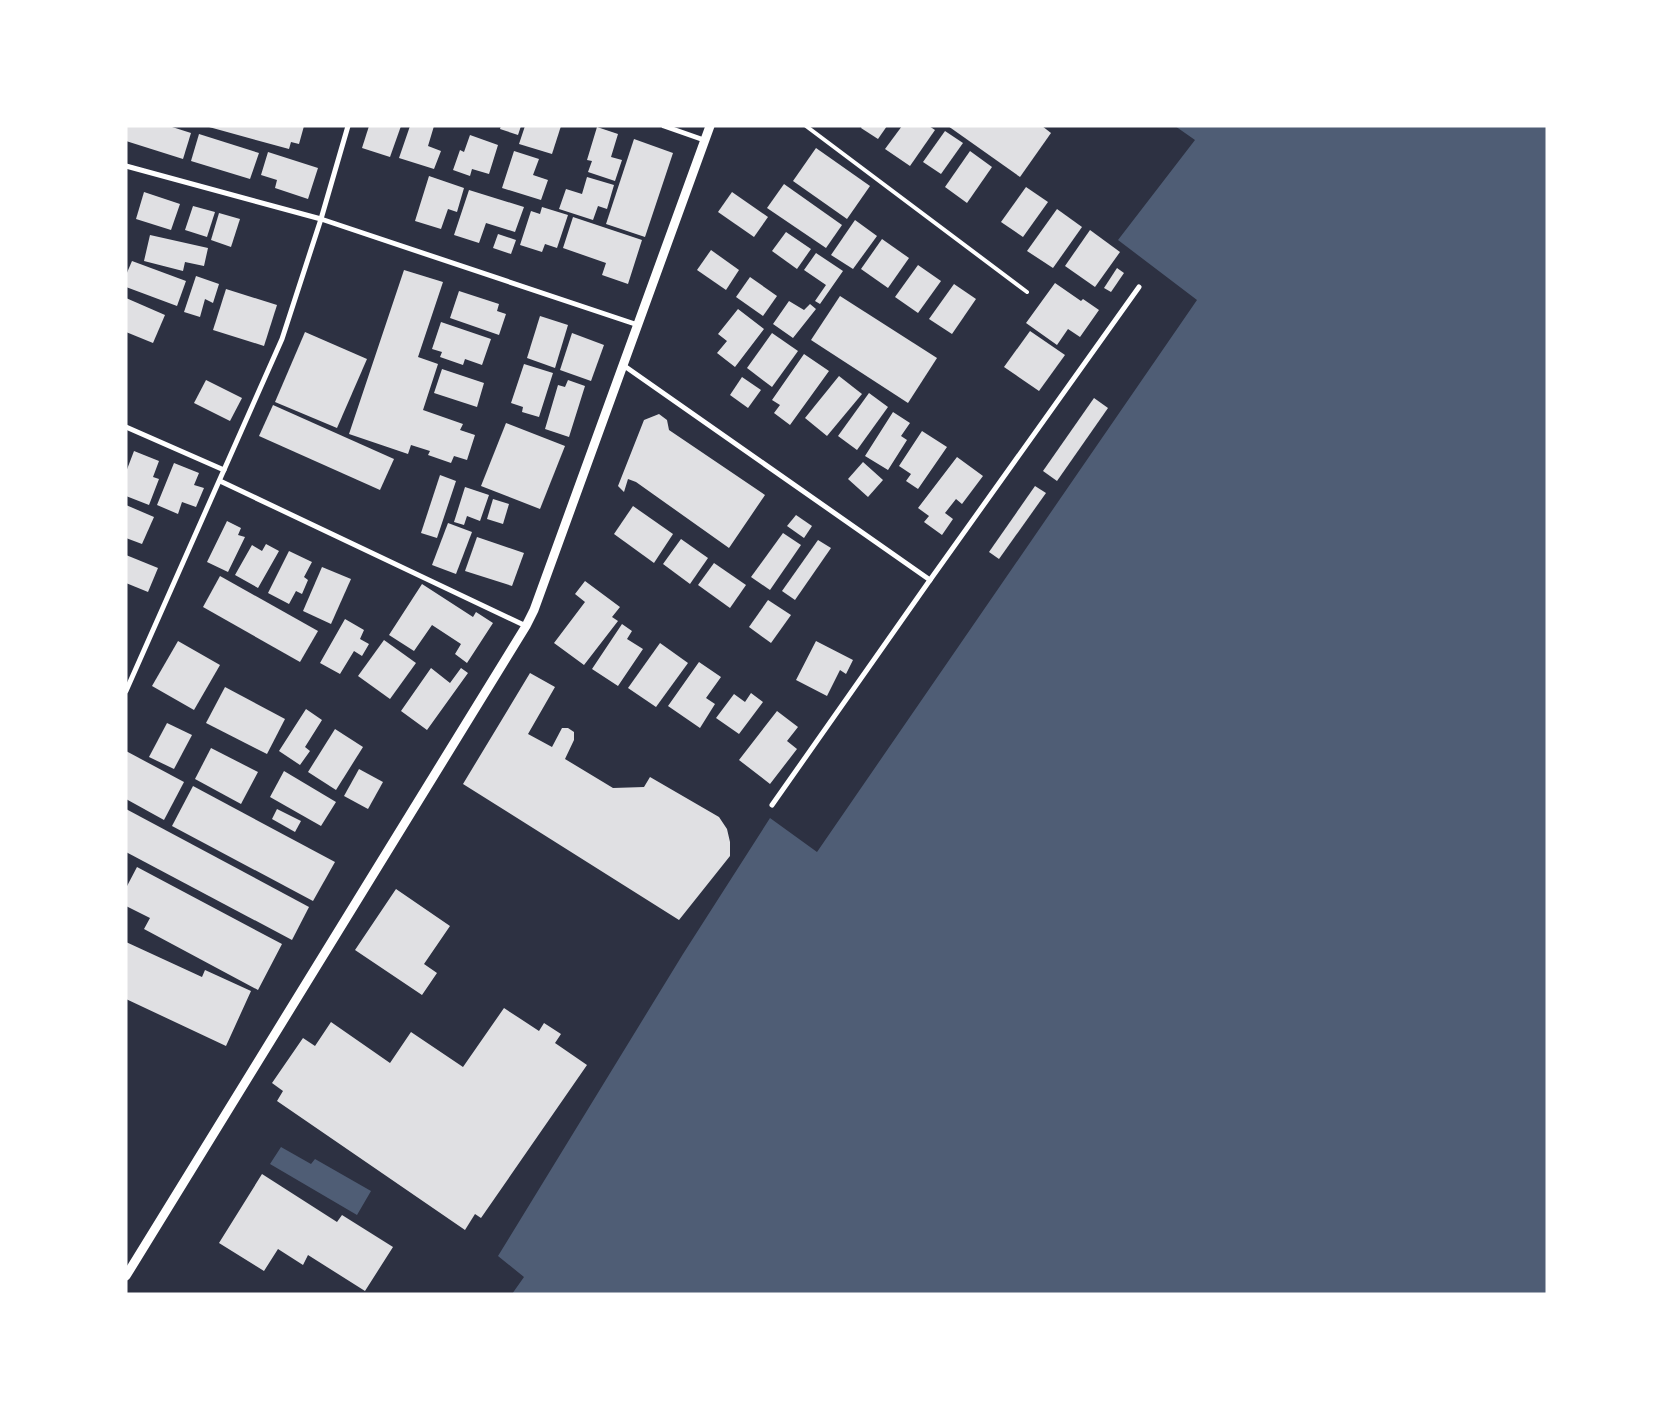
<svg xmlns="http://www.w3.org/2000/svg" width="1673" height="1420" font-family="'Zilla Slab',serif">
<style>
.water{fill:#4f5d75}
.building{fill:#e0e0e3}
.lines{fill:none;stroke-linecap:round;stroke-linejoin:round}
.service{stroke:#fff;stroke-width:4}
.minor{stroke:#fff;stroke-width:5}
.tertiary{stroke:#fff;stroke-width:9}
</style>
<rect width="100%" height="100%" fill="#2d3142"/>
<!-- water -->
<g class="water">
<polygon points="1175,126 1547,126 1547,1294 512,1294 524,1277 498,1256 683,954 770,818 817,852 1197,300 1118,240 1195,140"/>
<polygon points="281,1147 311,1164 315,1159 371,1191 357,1215 270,1164"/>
</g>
<!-- building -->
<g class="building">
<polygon points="126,126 169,126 191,133 183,159 126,141"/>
<polygon points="304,126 299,144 291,142 289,149 209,127"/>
<polygon points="369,126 401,126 390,157 362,148"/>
<polygon points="410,126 434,126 428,146 441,151 434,169 399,158"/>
<polygon points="501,126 521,126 518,135 500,129"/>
<polygon points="525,126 561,126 552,154 519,144"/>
<polygon points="862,126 887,126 878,139 861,128"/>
<polygon points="902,126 929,126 935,130 910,166 885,149"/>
<polygon points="948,126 1042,126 1051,133 1020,177"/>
<polygon points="597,127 618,134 611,157 622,160 615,181 588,172 592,161 587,160"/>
<polygon points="945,131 963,143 941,174 923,162"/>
<polygon points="199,134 259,153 250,179 191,161"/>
<polygon points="470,135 498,145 489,174 472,169 470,176 453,170 460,150 464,152"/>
<polygon points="634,139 673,153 645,237 606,224"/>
<polygon points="816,148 870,186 847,219 793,181"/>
<polygon points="514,151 539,159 533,175 548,180 541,200 502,188"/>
<polygon points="970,151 992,167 967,203 945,187"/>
<polygon points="268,152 318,168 308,199 275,188 277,180 261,175"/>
<polygon points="429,176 464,188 457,212 448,209 441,229 415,221"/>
<polygon points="587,177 614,185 607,209 598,206 593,220 559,209 566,189 582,194"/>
<polygon points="784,184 842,225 826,248 767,208"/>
<polygon points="1026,187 1048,202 1023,237 1001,222"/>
<polygon points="469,190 524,207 515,232 486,223 479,243 454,235"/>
<polygon points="144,192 180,204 171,230 136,219"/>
<polygon points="732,192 768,217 754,237 718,212"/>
<polygon points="193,206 215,212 207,237 185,230"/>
<polygon points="542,207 568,215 557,248 545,244 542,252 520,245 531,211 540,214"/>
<polygon points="1057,209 1082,227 1053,268 1027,251"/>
<polygon points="219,213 240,219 231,247 211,240"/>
<polygon points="573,217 642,240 628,284 602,275 606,263 563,248"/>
<polygon points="855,220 877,236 853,269 831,255"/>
<polygon points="1090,230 1120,252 1095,287 1065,266"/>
<polygon points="786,232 811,249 797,269 772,251"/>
<polygon points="498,234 516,240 511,254 493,248"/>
<polygon points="150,235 208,248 204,266 185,262 183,271 144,261"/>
<polygon points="882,239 909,258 888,288 861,269"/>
<polygon points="711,250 739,270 726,290 697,270"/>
<polygon points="816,253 843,271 820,304 815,301 826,285 804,270"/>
<polygon points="132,261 186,281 177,306 126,287 126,275"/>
<polygon points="918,265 941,281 918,313 895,297"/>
<polygon points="1117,268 1124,273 1111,292 1104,288"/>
<polygon points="404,270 443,282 418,357 438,364 423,410 463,424 460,430 475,435 467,460 454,456 451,463 428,455 430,451 411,445 408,454 349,434"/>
<polygon points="196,276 219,284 213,303 205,299 200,317 184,312"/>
<polygon points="750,277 777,296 763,316 736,297"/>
<polygon points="1055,283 1081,301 1083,299 1099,310 1080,337 1068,329 1057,345 1026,323"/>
<polygon points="954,284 976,299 952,334 929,319"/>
<polygon points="226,289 277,305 264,346 213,330"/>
<polygon points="459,291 499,304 497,311 506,314 499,335 450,318"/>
<polygon points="840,296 937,358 908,403 811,340"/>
<polygon points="126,298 165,315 153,343 126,332"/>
<polygon points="789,301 804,310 810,304 816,309 793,338 773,324"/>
<polygon points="738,309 764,329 735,367 717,353 727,341 718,334"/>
<polygon points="540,316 568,325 555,368 527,358"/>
<polygon points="441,322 491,339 482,365 465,359 463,365 440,357 442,352 432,349"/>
<polygon points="1030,331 1065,355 1039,391 1004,367"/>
<polygon points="305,332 367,359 337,428 275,402"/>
<polygon points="572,333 604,345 591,381 560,370"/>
<polygon points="772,333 798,351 772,387 747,368"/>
<polygon points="804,354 829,371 790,425 774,413 780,405 772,400"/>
<polygon points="524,364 553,373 539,417 522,412 523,407 511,403"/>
<polygon points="442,369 484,383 477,407 434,393"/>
<polygon points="839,376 862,394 827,436 805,418"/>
<polygon points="742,377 761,390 748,408 730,395"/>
<polygon points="206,380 242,398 230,421 194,403"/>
<polygon points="568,380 585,386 569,437 545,429 558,385 565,387"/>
<polygon points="869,393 888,407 857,450 838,436"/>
<polygon points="1094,398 1108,408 1057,481 1043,471"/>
<polygon points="273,405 394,459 380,490 259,436"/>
<polygon points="893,412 910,423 901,436 907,440 888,470 865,456"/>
<polygon points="659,414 667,420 669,430 765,495 729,548 636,482 628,479 624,492 618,486 644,420"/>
<polygon points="506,423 565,446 540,509 481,486"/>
<polygon points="922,431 947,447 918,489 906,481 911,474 899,466"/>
<polygon points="134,451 159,461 153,477 159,479 149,505 126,496 126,472"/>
<polygon points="957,457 983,476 962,504 956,499 945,513 953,519 942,535 924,522 929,516 918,508"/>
<polygon points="863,462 883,480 868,497 848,479"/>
<polygon points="174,463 199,473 194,485 204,488 196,507 182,502 178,514 157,505"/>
<polygon points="440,475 456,481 437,538 421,533"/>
<polygon points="1035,486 1046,493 999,559 989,552"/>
<polygon points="465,487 489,495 480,521 467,516 464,525 454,522"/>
<polygon points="493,499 509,504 503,524 487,519"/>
<polygon points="126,505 154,517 142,544 126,538"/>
<polygon points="633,506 673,534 654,563 614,534"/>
<polygon points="796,515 812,526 804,538 787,526"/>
<polygon points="227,521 241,528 238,535 245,537 228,572 207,562"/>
<polygon points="448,523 472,532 456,574 432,565"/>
<polygon points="783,533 801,545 770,590 751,577"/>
<polygon points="477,537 524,553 512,586 465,571"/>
<polygon points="681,539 708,558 690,584 663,564"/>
<polygon points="818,540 831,548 795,600 782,591"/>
<polygon points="266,544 279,551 258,588 235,575 252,545 262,551"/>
<polygon points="289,551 312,562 304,577 308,580 302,594 296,591 289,604 268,593"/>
<polygon points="126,555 158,568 148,592 126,583"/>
<polygon points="714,563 746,585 730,608 698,585"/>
<polygon points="322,567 351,579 331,624 303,611"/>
<polygon points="220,576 318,631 300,662 203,607"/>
<polygon points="585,581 620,607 612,617 618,621 584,665 554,643 585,602 575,594"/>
<polygon points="422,584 473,617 476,612 493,623 467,663 455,654 461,644 432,625 414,651 389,635"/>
<polygon points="768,600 791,615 771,643 749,627"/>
<polygon points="345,619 364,630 360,639 369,644 362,656 354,651 340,674 320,663"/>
<polygon points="622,624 632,631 627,639 643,649 618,686 592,669"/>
<polygon points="384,640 416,663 390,699 358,676"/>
<polygon points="178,641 220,665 194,710 152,686"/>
<polygon points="816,641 853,660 846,674 840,670 827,696 796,680"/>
<polygon points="660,643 688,663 656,707 628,688"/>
<polygon points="699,662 721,677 706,698 715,704 700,728 668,706"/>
<polygon points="431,668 450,683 461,668 468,673 427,730 401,711"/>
<polygon points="530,673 555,687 528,734 552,747 562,728 568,728 574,732 574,740 565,759 613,788 644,787 650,777 719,817 727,829 730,842 730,856 679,920 463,784"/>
<polygon points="225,687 285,719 267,754 206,723"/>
<polygon points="751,693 763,702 739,734 716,718 734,694 745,702"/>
<polygon points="306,709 322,720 305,747 310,751 300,765 279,751"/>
<polygon points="777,711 798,727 787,741 797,749 770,784 739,760"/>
<polygon points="167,723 192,735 174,769 149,757"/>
<polygon points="335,729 363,747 336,790 308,772"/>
<polygon points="211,748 258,772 241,804 195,779"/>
<polygon points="126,751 184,782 164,820 126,799"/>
<polygon points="359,769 383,782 368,809 344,796"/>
<polygon points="284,771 336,802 321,826 270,797"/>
<polygon points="193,786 335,862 313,901 172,826"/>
<polygon points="126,809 309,907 292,940 126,852"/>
<polygon points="277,809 301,821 295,832 272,819"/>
<polygon points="137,867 282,944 258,990 144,929 150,918 126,906 126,888"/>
<polygon points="396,889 450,926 424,964 437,973 422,995 355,950"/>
<polygon points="126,942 202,977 205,970 251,991 226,1046 126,999"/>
<polygon points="504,1008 539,1031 544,1023 561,1034 555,1043 587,1065 481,1218 475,1214 465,1230 277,1101 283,1091 272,1083 303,1038 315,1046 331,1022 390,1063 411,1032 463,1067"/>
<polygon points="262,1174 337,1222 342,1215 393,1247 365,1291 308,1255 303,1265 278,1249 264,1271 219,1243"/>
</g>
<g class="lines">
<!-- service -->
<polyline class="service" points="806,126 1027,292"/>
<!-- minor -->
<g class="minor">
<polyline points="664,126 704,140"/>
<polyline points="126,166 321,219 638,325"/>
<polyline points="623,365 930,580"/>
<polyline points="126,427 224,470"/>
<polyline points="220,481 526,626"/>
<polyline points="126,691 282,339 321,219 348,126"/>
<polyline points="772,805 930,580 1139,287"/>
</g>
<!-- tertiary -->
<polyline class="tertiary" points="126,1276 526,626 534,610 710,126"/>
</g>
<!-- border -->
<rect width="1673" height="1420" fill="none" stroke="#ffffff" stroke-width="255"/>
</svg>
